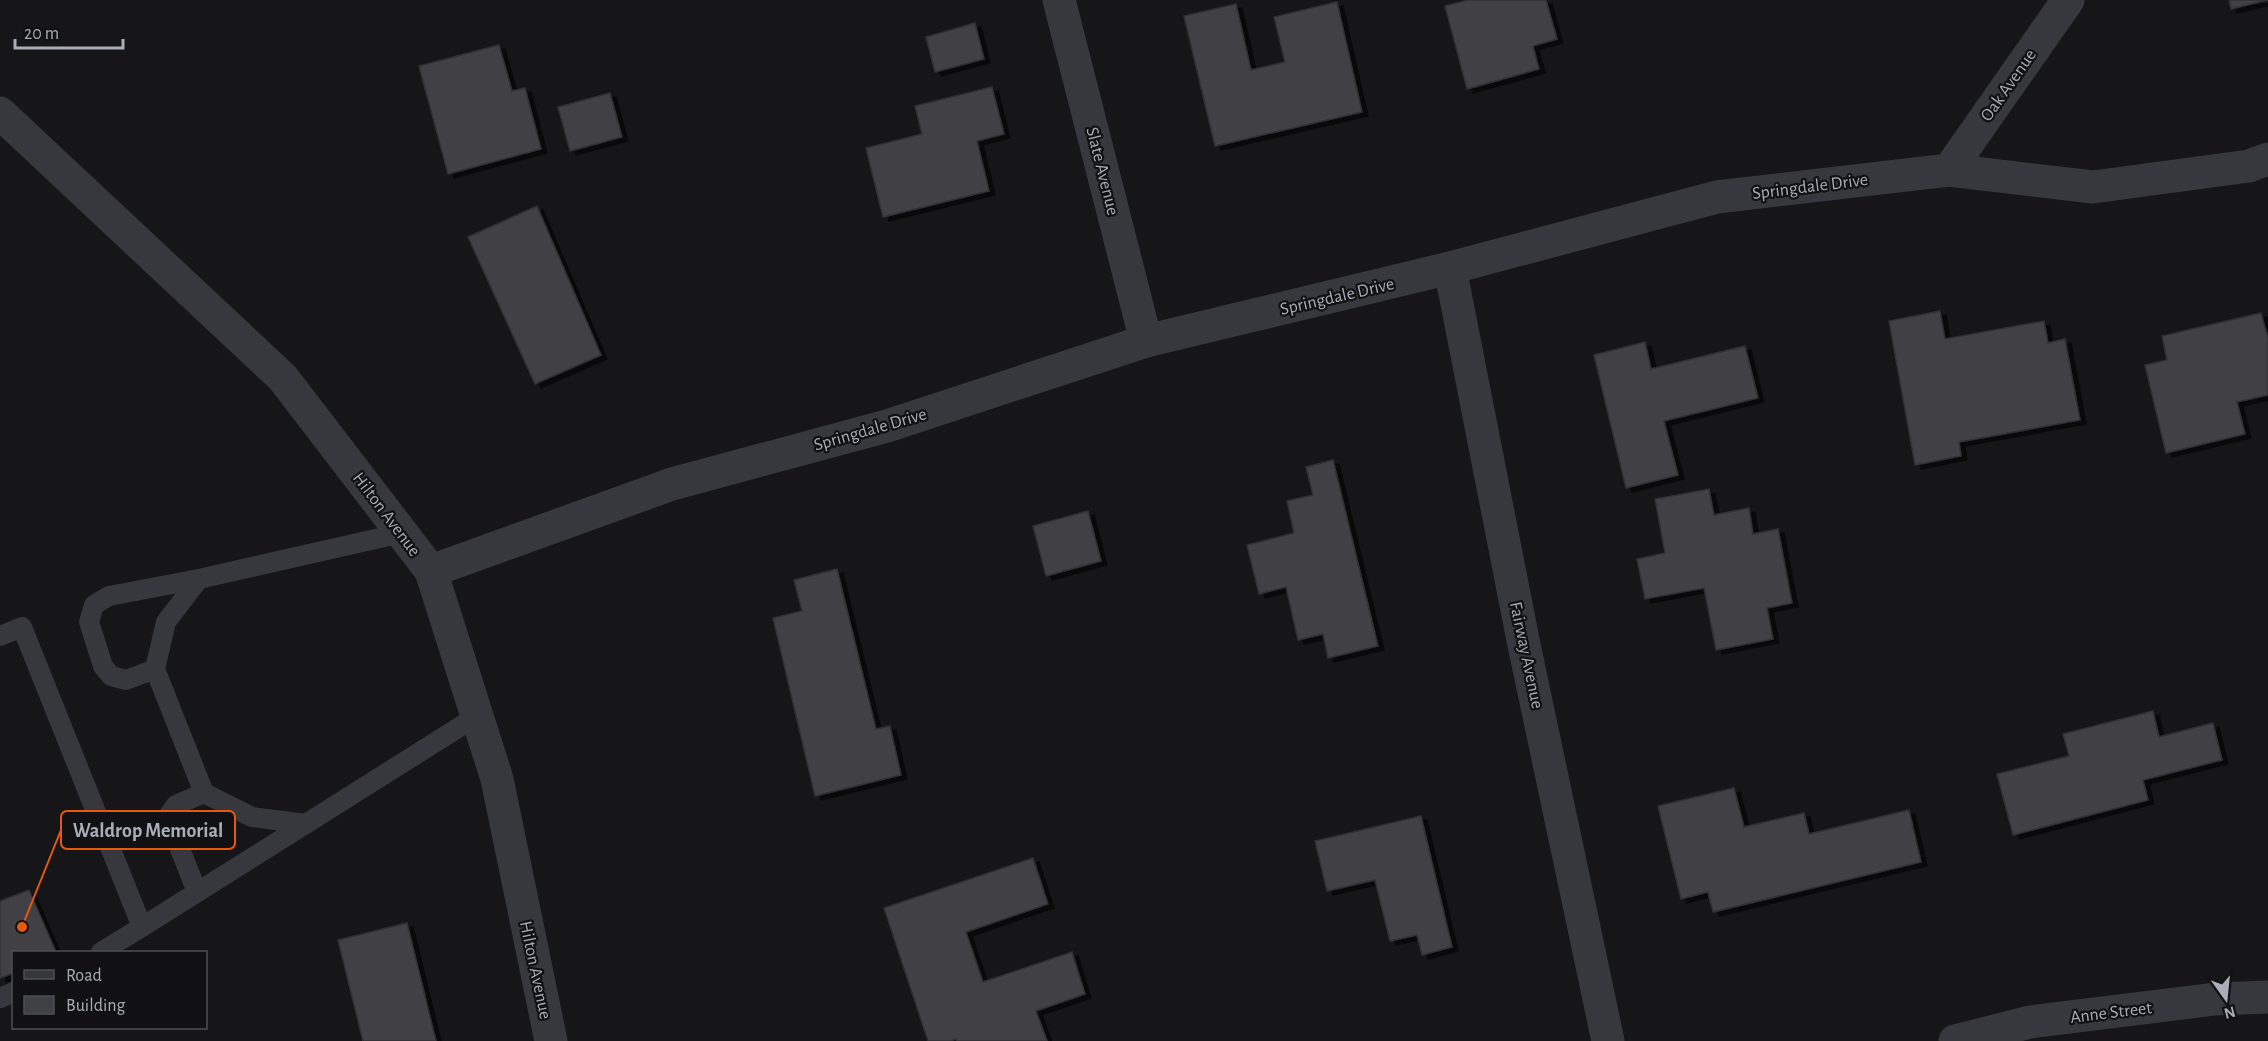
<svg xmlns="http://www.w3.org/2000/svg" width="2268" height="1041" font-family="'Alegreya Sans',sans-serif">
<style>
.building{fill:#404145;stroke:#303034;stroke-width:1.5;filter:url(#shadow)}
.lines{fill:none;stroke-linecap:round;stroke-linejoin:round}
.service{stroke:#37383d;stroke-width:20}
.minor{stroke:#37383d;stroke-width:33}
.tertiary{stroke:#37383d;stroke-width:33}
.labels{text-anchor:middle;stroke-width:4.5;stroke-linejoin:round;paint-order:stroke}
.street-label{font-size:18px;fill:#a8adb8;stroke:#111113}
.leader{fill:none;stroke:#e8590c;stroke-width:2}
.callout-dot{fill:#e8590c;stroke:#111113;stroke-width:2}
.callout{fill:#111113;stroke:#e8590c;stroke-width:2}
.callout-label{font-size:20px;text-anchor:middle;font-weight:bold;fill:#a8adb8}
</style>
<defs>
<filter id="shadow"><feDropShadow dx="6" dy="4" stdDeviation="0" flood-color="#0009"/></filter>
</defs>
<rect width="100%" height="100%" fill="#161618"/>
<!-- building -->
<g class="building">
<polygon points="1468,0 1546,0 1557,39 1533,46 1539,69 1467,89 1445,6"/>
<polygon points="2229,0 2268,0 2231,9"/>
<polygon points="1337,2 1362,112 1215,146 1184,16 1236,4 1251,70 1285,62 1274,17"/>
<polygon points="975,23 984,59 935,72 926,37"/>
<polygon points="499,45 512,91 525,88 541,149 448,174 419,66"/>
<polygon points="992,87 1004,134 977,141 989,191 883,217 866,148 922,134 915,106"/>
<polygon points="610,93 622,137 570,151 558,107"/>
<polygon points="537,206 601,355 535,384 468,237"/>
<polygon points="1940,311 1945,339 2044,321 2048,343 2065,339 2080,420 1959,442 1961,456 1915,465 1889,321"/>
<polygon points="2261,313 2268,338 2268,395 2237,402 2245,434 2166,453 2145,365 2167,360 2162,336"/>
<polygon points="1645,342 1651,369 1745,346 1758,398 1664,421 1678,475 1626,488 1594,355"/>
<polygon points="1333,460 1378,646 1328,658 1323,634 1298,640 1286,587 1259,594 1247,545 1294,533 1287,501 1313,495 1306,467"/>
<polygon points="1709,489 1714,515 1749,508 1753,534 1778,529 1792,603 1767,608 1773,639 1716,650 1704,588 1645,599 1637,559 1665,553 1655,499"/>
<polygon points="1088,511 1101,561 1046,576 1033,526"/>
<polygon points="837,569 876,729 890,726 901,775 815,796 773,618 802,611 794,580"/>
<polygon points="2153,711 2159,737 2213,723 2222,760 2143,780 2148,800 2013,835 1997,774 2069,756 2063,734"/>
<polygon points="1734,788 1744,827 1804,813 1809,834 1909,810 1921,862 1713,912 1708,892 1681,899 1658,806"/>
<polygon points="1421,816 1452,947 1422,955 1417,935 1390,941 1375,880 1327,891 1315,841"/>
<polygon points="1033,858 1048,904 966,932 983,982 1072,952 1085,994 1036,1011 1047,1041 957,1041 956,1039 950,1041 928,1041 884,908"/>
<polygon points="29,890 56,952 14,952 14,973 0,978 0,901"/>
<polygon points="407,923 436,1041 363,1041 338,940"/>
</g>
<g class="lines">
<!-- service -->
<g class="service">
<polyline points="0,636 22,627 142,927 101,952"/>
<polyline points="155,669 126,680 111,676 103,666 89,622 94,605 109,596 199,579"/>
<polyline points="306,824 252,817 204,793 155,669 166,622 199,579 402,533"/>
<polyline points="197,892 171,826 169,815 176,805 204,793"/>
<polyline points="142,927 477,716"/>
<polyline points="0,998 14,992"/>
</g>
<!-- minor -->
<g class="minor">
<polyline points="1059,0 1146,341"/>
<polyline points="1949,170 2068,0"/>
<polyline points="1450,268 1524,645 1608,1041"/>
<polyline points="431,571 672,484 887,426 1146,341 1450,268 1717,197 1949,170 2093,187 2249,166 2268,159"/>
<polyline points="1955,1041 2030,1022 2215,999 2268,997"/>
</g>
<!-- tertiary -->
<polyline class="tertiary" points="0,113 283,378 431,571 497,779 551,1041"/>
</g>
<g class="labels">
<!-- street labels -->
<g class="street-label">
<text transform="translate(2008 85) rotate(-55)" y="6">Oak Avenue</text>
<text transform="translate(1103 171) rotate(76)" y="6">Slate Avenue</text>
<text transform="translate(1810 186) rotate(-7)" y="6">Springdale Drive</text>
<text transform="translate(1337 296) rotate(-13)" y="6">Springdale Drive</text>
<text transform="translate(870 429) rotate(-16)" y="6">Springdale Drive</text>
<text transform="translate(387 514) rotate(53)" y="6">Hilton Avenue</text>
<text transform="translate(1527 655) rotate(78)" y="6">Fairway Avenue</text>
<text transform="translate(536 970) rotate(78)" y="6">Hilton Avenue</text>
<text transform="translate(2111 1012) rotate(-7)" y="6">Anne Street</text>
</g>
</g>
<!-- callouts -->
<path class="leader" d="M22 927L61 830"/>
<circle class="callout-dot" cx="22" cy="927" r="6"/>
<rect class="callout" x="61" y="811" width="174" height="38" rx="6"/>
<g class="callout-label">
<text x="148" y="837">Waldrop Memorial</text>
</g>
<!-- legend -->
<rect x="12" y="951" width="195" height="78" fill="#111113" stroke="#4d4f55" stroke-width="1.5"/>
<rect x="24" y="970" width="30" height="9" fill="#37383d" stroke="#4d4f55" stroke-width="1.5"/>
<text x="66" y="981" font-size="18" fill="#a8adb8">Road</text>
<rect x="24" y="996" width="30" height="18" fill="#404145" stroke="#4d4f55" stroke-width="1.5"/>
<text x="66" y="1011" font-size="18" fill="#a8adb8">Building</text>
<!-- north arrow -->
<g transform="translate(2226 999) rotate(165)" stroke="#111113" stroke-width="4.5" paint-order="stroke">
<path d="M0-4.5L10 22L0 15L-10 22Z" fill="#a8adb8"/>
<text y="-9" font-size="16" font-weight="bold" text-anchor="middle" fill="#a8adb8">N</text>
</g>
<!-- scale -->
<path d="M15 39v9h108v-9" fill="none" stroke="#a8adb8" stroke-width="3"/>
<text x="24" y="39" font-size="18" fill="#a8adb8" stroke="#111113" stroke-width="4.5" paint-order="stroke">20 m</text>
</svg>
